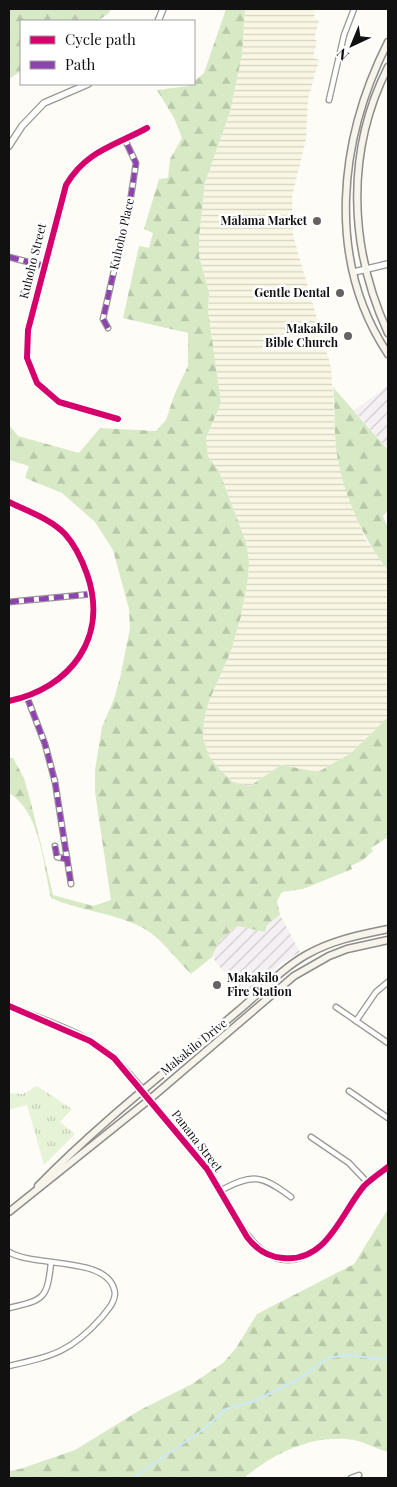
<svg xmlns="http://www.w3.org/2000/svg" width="397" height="1487" font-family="'Playfair Display',serif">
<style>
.industrial{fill:url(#industrial-furrows)}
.farmland{fill:url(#farmland-rules)}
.grass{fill:url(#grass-tufts)}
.forest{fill:url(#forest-firs)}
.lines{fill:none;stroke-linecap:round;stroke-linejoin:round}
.stream{stroke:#cde8f7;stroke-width:2}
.minor-casing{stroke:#979795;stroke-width:7}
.tertiary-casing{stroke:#979795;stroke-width:8}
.secondary-casing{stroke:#8e8d8b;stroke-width:9}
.minor{stroke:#fffffe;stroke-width:4.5}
.tertiary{stroke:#fffffe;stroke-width:5.5}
.secondary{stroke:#f6f4eb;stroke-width:6}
.quiet{stroke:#8e44ad;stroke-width:5;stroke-dasharray:10 5;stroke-linecap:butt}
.cycleway-casing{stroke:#fff;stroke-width:9}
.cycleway{stroke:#d6006c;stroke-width:6}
.poi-dot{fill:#646362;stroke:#fff;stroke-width:2}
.labels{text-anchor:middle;stroke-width:5;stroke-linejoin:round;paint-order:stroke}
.poi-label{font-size:12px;font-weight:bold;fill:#111;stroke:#fff;text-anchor:end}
.street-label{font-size:12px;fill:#111;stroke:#fff}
</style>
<defs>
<pattern id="industrial-furrows" width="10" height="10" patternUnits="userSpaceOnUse" patternTransform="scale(1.25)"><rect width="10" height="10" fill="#f5f0f3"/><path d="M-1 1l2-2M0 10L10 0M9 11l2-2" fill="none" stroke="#d1cdcf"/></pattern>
<pattern id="farmland-rules" width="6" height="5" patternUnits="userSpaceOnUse" patternTransform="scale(1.25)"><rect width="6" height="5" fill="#f9f7e4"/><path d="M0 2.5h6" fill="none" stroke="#d4d3c3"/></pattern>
<pattern id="grass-tufts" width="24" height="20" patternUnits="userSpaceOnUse" patternTransform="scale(1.25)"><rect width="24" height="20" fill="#e7f3d7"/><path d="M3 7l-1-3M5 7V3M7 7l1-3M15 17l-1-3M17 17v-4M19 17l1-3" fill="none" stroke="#c5cfb8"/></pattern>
<pattern id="forest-firs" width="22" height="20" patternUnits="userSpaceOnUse" patternTransform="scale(1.25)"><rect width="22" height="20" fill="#d8eac5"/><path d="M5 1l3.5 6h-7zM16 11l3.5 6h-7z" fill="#b8c8a8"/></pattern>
</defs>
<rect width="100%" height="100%" fill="#fdfcf7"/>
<!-- industrial -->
<g class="industrial">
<polygon points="388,386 388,450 354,410"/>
<polygon points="280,915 300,952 282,963 243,996 212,957 219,941 237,926 265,932 267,925"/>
</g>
<!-- farmland -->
<polygon class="farmland" points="245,9 315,9 314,18 319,20 314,39 317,41 313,58 319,60 308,99 306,140 292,196 293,235 331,367 336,447 344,484 365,539 388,570 388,717 351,753 318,772 281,765 250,786 233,782 220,770 209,756 203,738 204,720 209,701 231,651 241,616 248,579 249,561 246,542 219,471 208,456 206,438 221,403 208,310 209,292 199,256 199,238 205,182 230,112 242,55"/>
<!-- grass -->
<polygon class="grass" points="37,1086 72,1109 60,1122 75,1134 44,1165 27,1105 9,1110 9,1093 23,1094"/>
<!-- forest -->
<g class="forest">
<polygon points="9,9 111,9 108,14 97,21 21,21 21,71 9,79"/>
<path d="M226,9H245L242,55L230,112L205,182L199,238V256L209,292L208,310L221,403L206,438L208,456L219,471L246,542L249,561L248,579L241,616L231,651L209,701L204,720L203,738L209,756L220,770L233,782L250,786L281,765L318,772L351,753L388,717V837L371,848L373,851L363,860L351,866L352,869L303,889L282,892L277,901L280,915L267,925L265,932L237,926L219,941L212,957L191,974C177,960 160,937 143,928C115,913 80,911 51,898C43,864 41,813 9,793V758H13L24,778L31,803L53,895L93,906L111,900L95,792V770L102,727L114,699L120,678L130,628L129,609L113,550L95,522L62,493L25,478L29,466L9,460V425L18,436L79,453L100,428L156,431L166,420L175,393L188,366V333L123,318L139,246L149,248L153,233L144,229L159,179L168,178L170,159L182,138L174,118L157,90L189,86L204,73Z"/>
<path d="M333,387L388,450V510L383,516L388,528V570C362,539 341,488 336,448C334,428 335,407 333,387Z"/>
<path d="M388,1209V1452C374,1448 362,1440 347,1439C308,1436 273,1454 244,1478H9V1471L20,1469L75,1450L140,1410L192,1384L224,1362L236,1348L257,1314L354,1264Z"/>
</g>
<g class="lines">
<!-- stream -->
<polyline class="stream" points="133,1478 204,1429 226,1409 252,1402 297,1380 328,1358 347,1355 388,1360"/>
<defs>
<g id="minor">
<polyline points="329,100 344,35 354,9"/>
<polyline points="9,257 44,266"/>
<polyline points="108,328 103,319 131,196 136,163 125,140"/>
<path d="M118,419L59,402L37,383L27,358L28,330L66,185C86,151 114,146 147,128"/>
<polyline points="9,602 92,594"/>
<polyline points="27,697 45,744 55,782 71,884"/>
<polyline points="55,846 57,857 67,859"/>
<polyline points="336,1007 388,1043"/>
<polyline points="356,1021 376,992 388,982"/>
<polyline points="349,1091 388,1118"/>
<path d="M150,1099C168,1123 189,1145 207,1170C232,1204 259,1289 316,1250C335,1237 346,1210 360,1192C368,1182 378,1175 388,1167"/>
<polyline points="311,1137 349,1163 368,1183"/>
<path d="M220,1191C252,1173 262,1175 291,1197"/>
<path d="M9,1252C34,1268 112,1255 115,1294C114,1304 108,1309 102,1317C71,1352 53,1356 9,1366"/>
<path d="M9,1308C44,1300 47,1299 51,1263"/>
<polyline points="351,1478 359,1475"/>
</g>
<g id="tertiary">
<polyline points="158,21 163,9"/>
<polyline points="9,146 22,126 44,103 88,84"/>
<polyline points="354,272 388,264"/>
<path d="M9,502C27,511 51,519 65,534C75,545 82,560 87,574C109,637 71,688 9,701"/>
<path d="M9,1006C39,1019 74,1029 101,1048C120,1062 135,1081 150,1099"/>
</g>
<g id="secondary">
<path d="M388,42C339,139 325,259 388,354"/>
<path d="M388,67C345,152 349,248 388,333"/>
<path d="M38,1186C100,1122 171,1068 238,1011C261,992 280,970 306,955C332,940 359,935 388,929"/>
<polyline points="9,1212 150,1099 294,976 329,956 347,949 388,940"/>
</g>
</defs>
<!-- minor casing -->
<use href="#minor" class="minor-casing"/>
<!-- tertiary casing -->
<use href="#tertiary" class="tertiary-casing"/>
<!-- secondary casing -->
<use href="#secondary" class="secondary-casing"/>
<!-- minor -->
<use href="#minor" class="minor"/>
<!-- tertiary -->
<use href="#tertiary" class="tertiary"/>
<!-- secondary -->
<use href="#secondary" class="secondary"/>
<!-- quiet -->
<g class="quiet">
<polyline points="9,257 44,266"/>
<polyline points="108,328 103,319 131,196 136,163 125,140"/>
<polyline points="9,602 92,594"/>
<polyline points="27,697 45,744 55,782 71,884"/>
<polyline points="55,846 57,857 67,859"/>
</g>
<defs>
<g id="cycleway">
<path d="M118,419L59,402L37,383L27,358L28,330L66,185C86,151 114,146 147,128"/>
<path d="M9,502C27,511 51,519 65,534C75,545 82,560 87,574C109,637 71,688 9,701"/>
<path d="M9,1006L90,1041L114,1058L207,1169L247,1237C256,1249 268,1257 283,1258C327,1263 341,1213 364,1186C371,1179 380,1173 388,1167"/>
</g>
</defs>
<!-- cycleway casing -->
<use href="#cycleway" class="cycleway-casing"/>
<!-- cycleway -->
<use href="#cycleway" class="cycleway"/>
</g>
<!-- markers -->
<g class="poi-dot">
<circle cx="317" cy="221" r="5"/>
<circle cx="340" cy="293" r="5"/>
<circle cx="348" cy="336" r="5"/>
<circle cx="217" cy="985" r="5"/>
</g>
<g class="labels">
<!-- poi labels -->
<g class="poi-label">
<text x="307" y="225">Mālama Market</text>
<text x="330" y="297">Gentle Dental</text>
<text x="338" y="333">Makakilo<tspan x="338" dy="14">Bible Church</tspan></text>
<text x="227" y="982" text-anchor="start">Makakilo<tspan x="227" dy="14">Fire Station</tspan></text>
</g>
<!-- street labels -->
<g class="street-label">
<text transform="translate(122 234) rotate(-77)" y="4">Kuhoho Place</text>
<text transform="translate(33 261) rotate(-76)" y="4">Kuhoho Street</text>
<text transform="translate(194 1047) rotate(-39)" y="4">Makakilo Drive</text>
<text transform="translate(197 1141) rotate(52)" y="4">Panana Street</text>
</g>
</g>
<!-- border -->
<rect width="397" height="1487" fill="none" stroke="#111111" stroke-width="20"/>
<!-- legend -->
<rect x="20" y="20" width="175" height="65" fill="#ffffff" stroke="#a0a0a0"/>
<rect x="30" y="36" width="25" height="8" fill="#d6006c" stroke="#a0a0a0"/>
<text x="65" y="45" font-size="15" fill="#111111">Cycle path</text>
<rect x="30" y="61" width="25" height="8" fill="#8e44ad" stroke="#a0a0a0"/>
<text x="65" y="70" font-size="15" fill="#111111">Path</text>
<!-- north arrow -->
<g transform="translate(352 45) rotate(224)" stroke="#ffffff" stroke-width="4" paint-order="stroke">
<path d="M0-4L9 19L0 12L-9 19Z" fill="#111111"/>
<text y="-8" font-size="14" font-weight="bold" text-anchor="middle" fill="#111111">N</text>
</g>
</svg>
